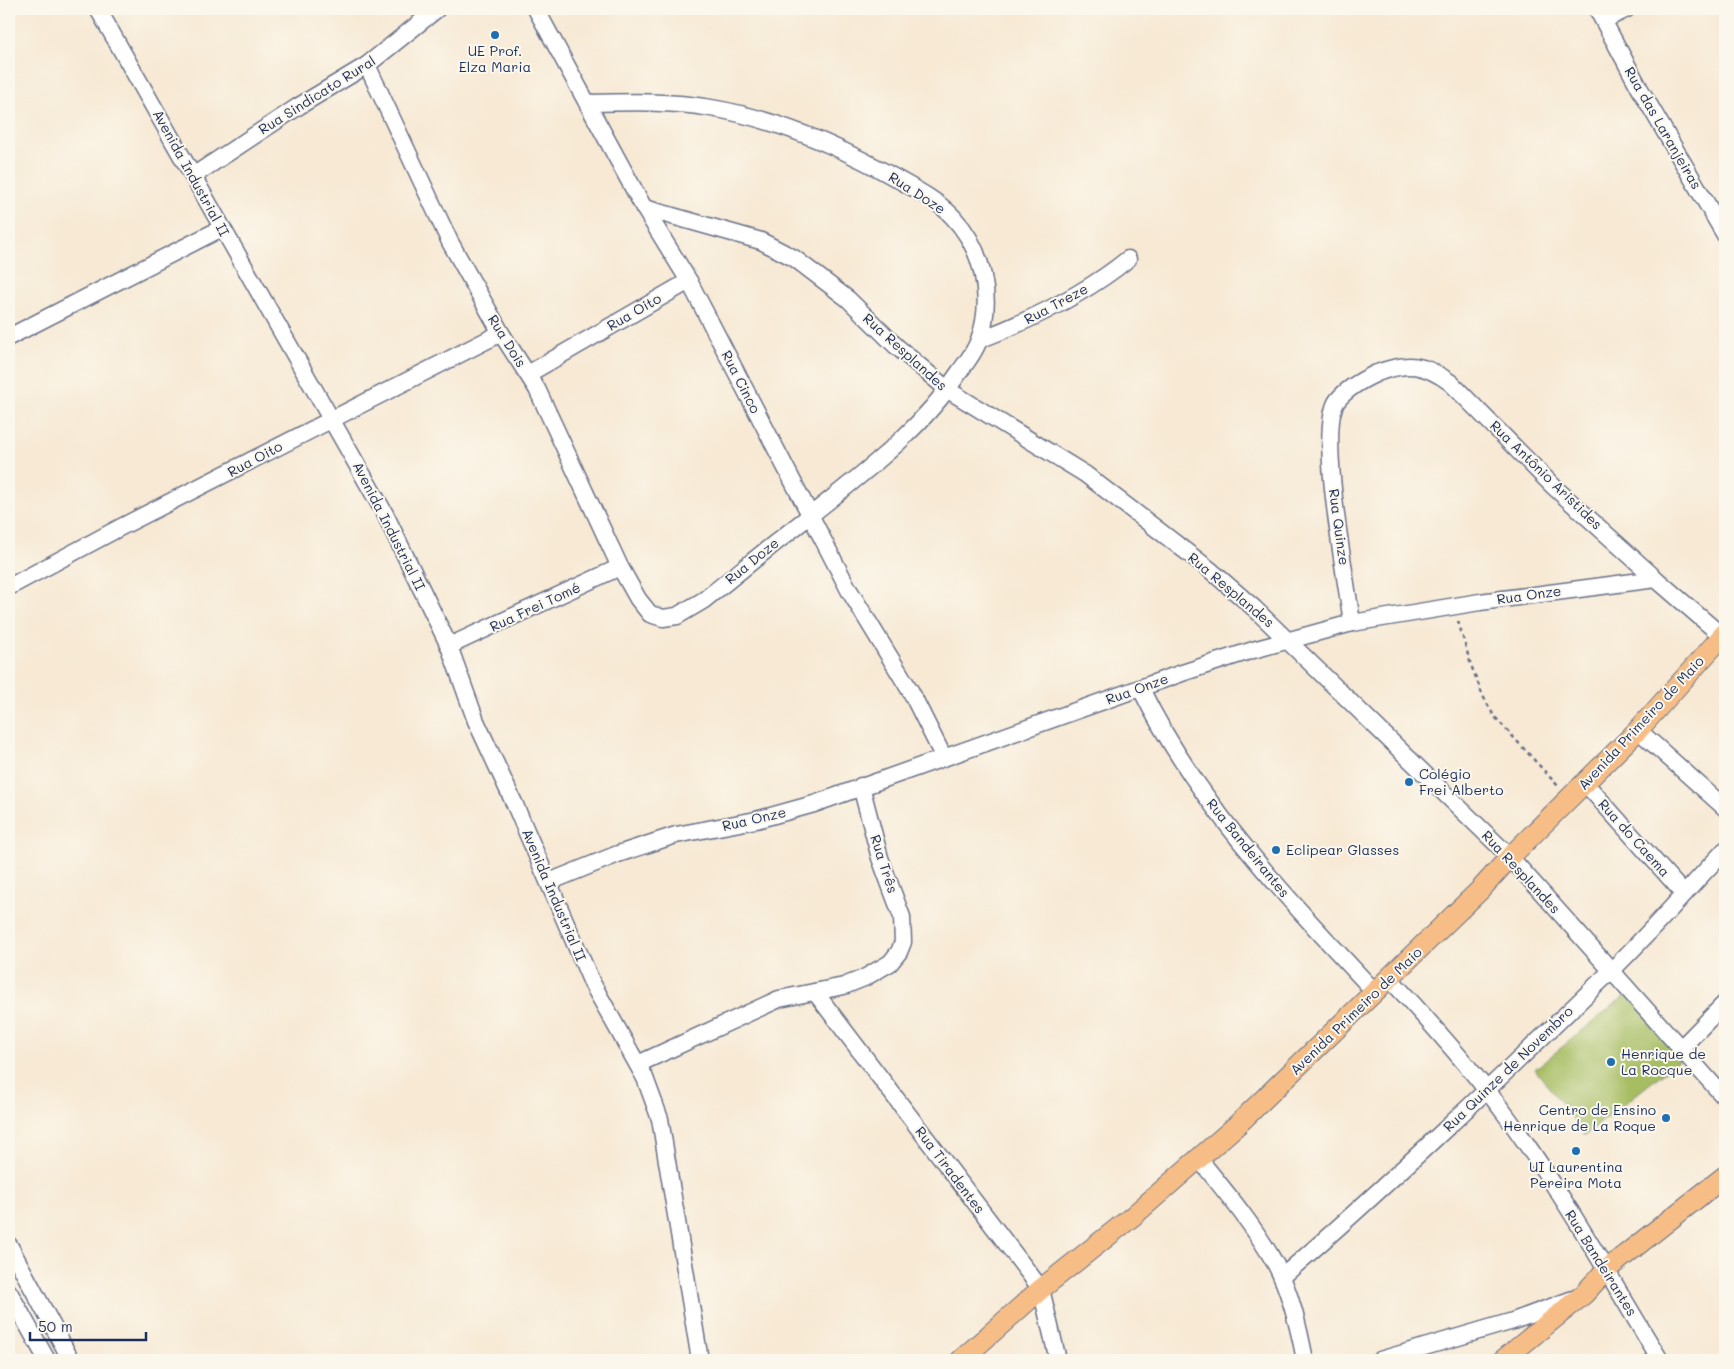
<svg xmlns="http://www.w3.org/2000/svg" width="1734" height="1369" font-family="Mali,sans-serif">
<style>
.green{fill:#a6bd62;stroke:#607660}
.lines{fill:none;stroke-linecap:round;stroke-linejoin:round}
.minor-casing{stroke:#687087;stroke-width:19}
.major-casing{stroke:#687087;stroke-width:22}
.path{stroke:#687087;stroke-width:2.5;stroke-dasharray:4 4;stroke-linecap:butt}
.minor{stroke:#fff;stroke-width:16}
.major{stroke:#f6be86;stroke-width:20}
.poi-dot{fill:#1f6fb2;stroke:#fbf7ec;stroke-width:2}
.labels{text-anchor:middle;stroke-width:4;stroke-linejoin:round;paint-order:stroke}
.poi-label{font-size:14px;fill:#1b2f5e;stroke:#fbf7ec;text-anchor:start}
.street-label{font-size:14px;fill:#1b2f5e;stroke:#fbf7ec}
</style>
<rect width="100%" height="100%" fill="#fbf7ec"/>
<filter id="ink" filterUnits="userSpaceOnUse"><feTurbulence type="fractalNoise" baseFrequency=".02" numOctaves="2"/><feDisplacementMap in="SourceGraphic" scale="10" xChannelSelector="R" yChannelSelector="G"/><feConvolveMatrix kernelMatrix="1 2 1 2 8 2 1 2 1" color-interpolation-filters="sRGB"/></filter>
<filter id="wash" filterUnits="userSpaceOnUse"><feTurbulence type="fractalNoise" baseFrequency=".0096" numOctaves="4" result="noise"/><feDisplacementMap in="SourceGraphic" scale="20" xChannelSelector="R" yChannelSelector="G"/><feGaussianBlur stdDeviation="1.12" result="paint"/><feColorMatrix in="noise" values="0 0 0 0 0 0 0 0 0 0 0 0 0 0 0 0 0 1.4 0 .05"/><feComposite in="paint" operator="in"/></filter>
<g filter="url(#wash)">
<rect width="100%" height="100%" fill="#f7e9d4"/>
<!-- green -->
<polygon class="green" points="1632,990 1686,1055 1585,1135 1535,1069"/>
</g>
<g filter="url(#ink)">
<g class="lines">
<defs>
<g id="minor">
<polyline points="98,9 385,514 449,646 476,721 515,805 592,983 645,1078 660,1119 700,1360"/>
<polyline points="536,9 644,208 689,281 849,590 911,692 943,756"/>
<polyline points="1597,9 1640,89 1725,235"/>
<polyline points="1604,20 1627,9"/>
<path d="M367,65L450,242L501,333L537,389L620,567L638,599L650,614L663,618L677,616L704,600C738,573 772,545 807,518C862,474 921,431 960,371C967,362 975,351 979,340C994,299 983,249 953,217C939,202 919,191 901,181C843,148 777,119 711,108C671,101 630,102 589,103"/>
<polyline points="193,176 299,106 367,65 437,9"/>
<polyline points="644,208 761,241 794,258 848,299 896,346 948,390 1085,474 1209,569 1254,608 1510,857 1725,1098"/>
<polyline points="9,337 222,228"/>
<path d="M979,340C1031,320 1084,295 1128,259"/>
<polyline points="528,374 689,281"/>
<polyline points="9,587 121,527 501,333"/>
<path d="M1352,623C1347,583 1317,430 1337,401C1346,389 1364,379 1377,373C1408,361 1425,364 1451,383L1554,487L1656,579"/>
<polyline points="449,646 620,567"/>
<path d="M1141,689C1198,805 1287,898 1375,992"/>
<polyline points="1638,730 1725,808"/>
<polyline points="1585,783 1684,894"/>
<polyline points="549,882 618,854 676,835 756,820 814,804 1182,673 1253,650 1352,623 1480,602 1656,579 1722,636"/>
<path d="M1390,979C1431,1023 1472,1069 1508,1118C1564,1195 1611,1279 1660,1360"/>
<polyline points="815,992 1041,1289 1058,1360"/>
<polyline points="1682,1047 1725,1003"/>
<polyline points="638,1064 779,999 844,986 864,978 890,963 899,952 903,942 902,917 880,858 861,786"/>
<path d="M1199,1159C1226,1192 1255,1227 1276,1265C1291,1293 1299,1329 1305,1360"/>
<polyline points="9,1245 71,1360"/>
<path d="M1282,1277C1395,1179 1503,1075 1611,971C1651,932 1687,890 1725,850"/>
<polyline points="9,1292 47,1360"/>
<polyline points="1380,1360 1513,1321 1573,1299"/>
</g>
<g id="major">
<polyline points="961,1360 1041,1289 1133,1216 1237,1125 1480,890 1510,857 1638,730 1725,633"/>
<polyline points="1503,1360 1584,1294 1606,1270 1725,1176"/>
</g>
</defs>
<!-- minor casing -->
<use href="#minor" class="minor-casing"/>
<!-- major casing -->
<use href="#major" class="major-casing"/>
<!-- path -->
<g class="path">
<polyline points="1458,621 1471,665 1483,696 1494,716 1558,786"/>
<polyline points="9,659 13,662 12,685 9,696"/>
</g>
<!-- minor -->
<use href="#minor" class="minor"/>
<!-- major -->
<use href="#major" class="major"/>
</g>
</g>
<!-- markers -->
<g class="poi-dot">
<circle cx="495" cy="35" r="5"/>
<circle cx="1409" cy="782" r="5"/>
<circle cx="1276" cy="850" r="5"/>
<circle cx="1611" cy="1062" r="5"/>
<circle cx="1666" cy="1118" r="5"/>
<circle cx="1576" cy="1151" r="5"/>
</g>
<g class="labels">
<!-- poi labels -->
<g class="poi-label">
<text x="495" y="56" text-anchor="middle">UE Prof.<tspan x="495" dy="16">Elza Maria</tspan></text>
<text x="1419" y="779">Colégio<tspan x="1419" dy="16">Frei Alberto</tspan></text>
<text x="1286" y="855">Eclipear Glasses</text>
<text x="1621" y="1059">Henrique de<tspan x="1621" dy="16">La Rocque</tspan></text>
<text x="1656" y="1115" text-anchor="end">Centro de Ensino<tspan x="1656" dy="16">Henrique de La Roque</tspan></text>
<text x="1576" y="1172" text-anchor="middle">UI Laurentina<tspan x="1576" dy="16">Pereira Mota</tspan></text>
</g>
<!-- street labels -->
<g class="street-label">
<text transform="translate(317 95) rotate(-32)" y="5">Rua Sindicato Rural</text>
<text transform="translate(1663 128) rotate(60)" y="5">Rua das Laranjeiras</text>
<text transform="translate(191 173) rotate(61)" y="5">Avenida Industrial II</text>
<text transform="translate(917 193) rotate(33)" y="5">Rua Doze</text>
<text transform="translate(1056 304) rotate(-28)" y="5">Rua Treze</text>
<text transform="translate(634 312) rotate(-30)" y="5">Rua Oito</text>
<text transform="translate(507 341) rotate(58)" y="5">Rua Dois</text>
<text transform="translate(905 352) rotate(42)" y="5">Rua Resplandes</text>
<text transform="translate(741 382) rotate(63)" y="5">Rua Cinco</text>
<text transform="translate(255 459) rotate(-28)" y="5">Rua Oito</text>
<text transform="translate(1546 475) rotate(44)" y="5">Rua Antônio Aristides</text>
<text transform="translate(389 526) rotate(63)" y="5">Avenida Industrial II</text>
<text transform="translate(1339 527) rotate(82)" y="5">Rua Quinze</text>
<text transform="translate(752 561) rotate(-39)" y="5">Rua Doze</text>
<text transform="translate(1231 590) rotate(40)" y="5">Rua Resplandes</text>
<text transform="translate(1529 595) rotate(-8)" y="5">Rua Onze</text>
<text transform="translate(535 607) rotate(-25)" y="5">Rua Frei Tomé</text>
<text transform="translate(1137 689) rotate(-20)" y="5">Rua Onze</text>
<text transform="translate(1641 723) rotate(-47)" y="5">Avenida Primeiro de Maio</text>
<text transform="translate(754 819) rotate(-13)" y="5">Rua Onze</text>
<text transform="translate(1634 838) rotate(48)" y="5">Rua do Caema</text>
<text transform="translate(1248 848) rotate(51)" y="5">Rua Bandeirantes</text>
<text transform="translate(884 864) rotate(72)" y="5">Rua Três</text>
<text transform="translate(1521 872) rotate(47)" y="5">Rua Resplandes</text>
<text transform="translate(554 895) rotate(67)" y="5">Avenida Industrial II</text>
<text transform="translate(1356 1011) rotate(-44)" y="5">Avenida Primeiro de Maio</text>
<text transform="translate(1508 1069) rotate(-44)" y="5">Rua Quinze de Novembro</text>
<text transform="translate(950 1170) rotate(53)" y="5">Rua Tiradentes</text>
<text transform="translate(1601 1263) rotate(58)" y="5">Rua Bandeirantes</text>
</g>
</g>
<!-- margin -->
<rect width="1734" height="1369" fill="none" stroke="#fbf7ec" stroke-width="30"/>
<!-- scale -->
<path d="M30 1332v8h116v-8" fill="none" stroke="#1b2f5e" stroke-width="2.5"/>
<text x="38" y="1332" font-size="15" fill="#1b2f5e" stroke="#fbf7ec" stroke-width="4" paint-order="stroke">50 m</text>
</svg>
